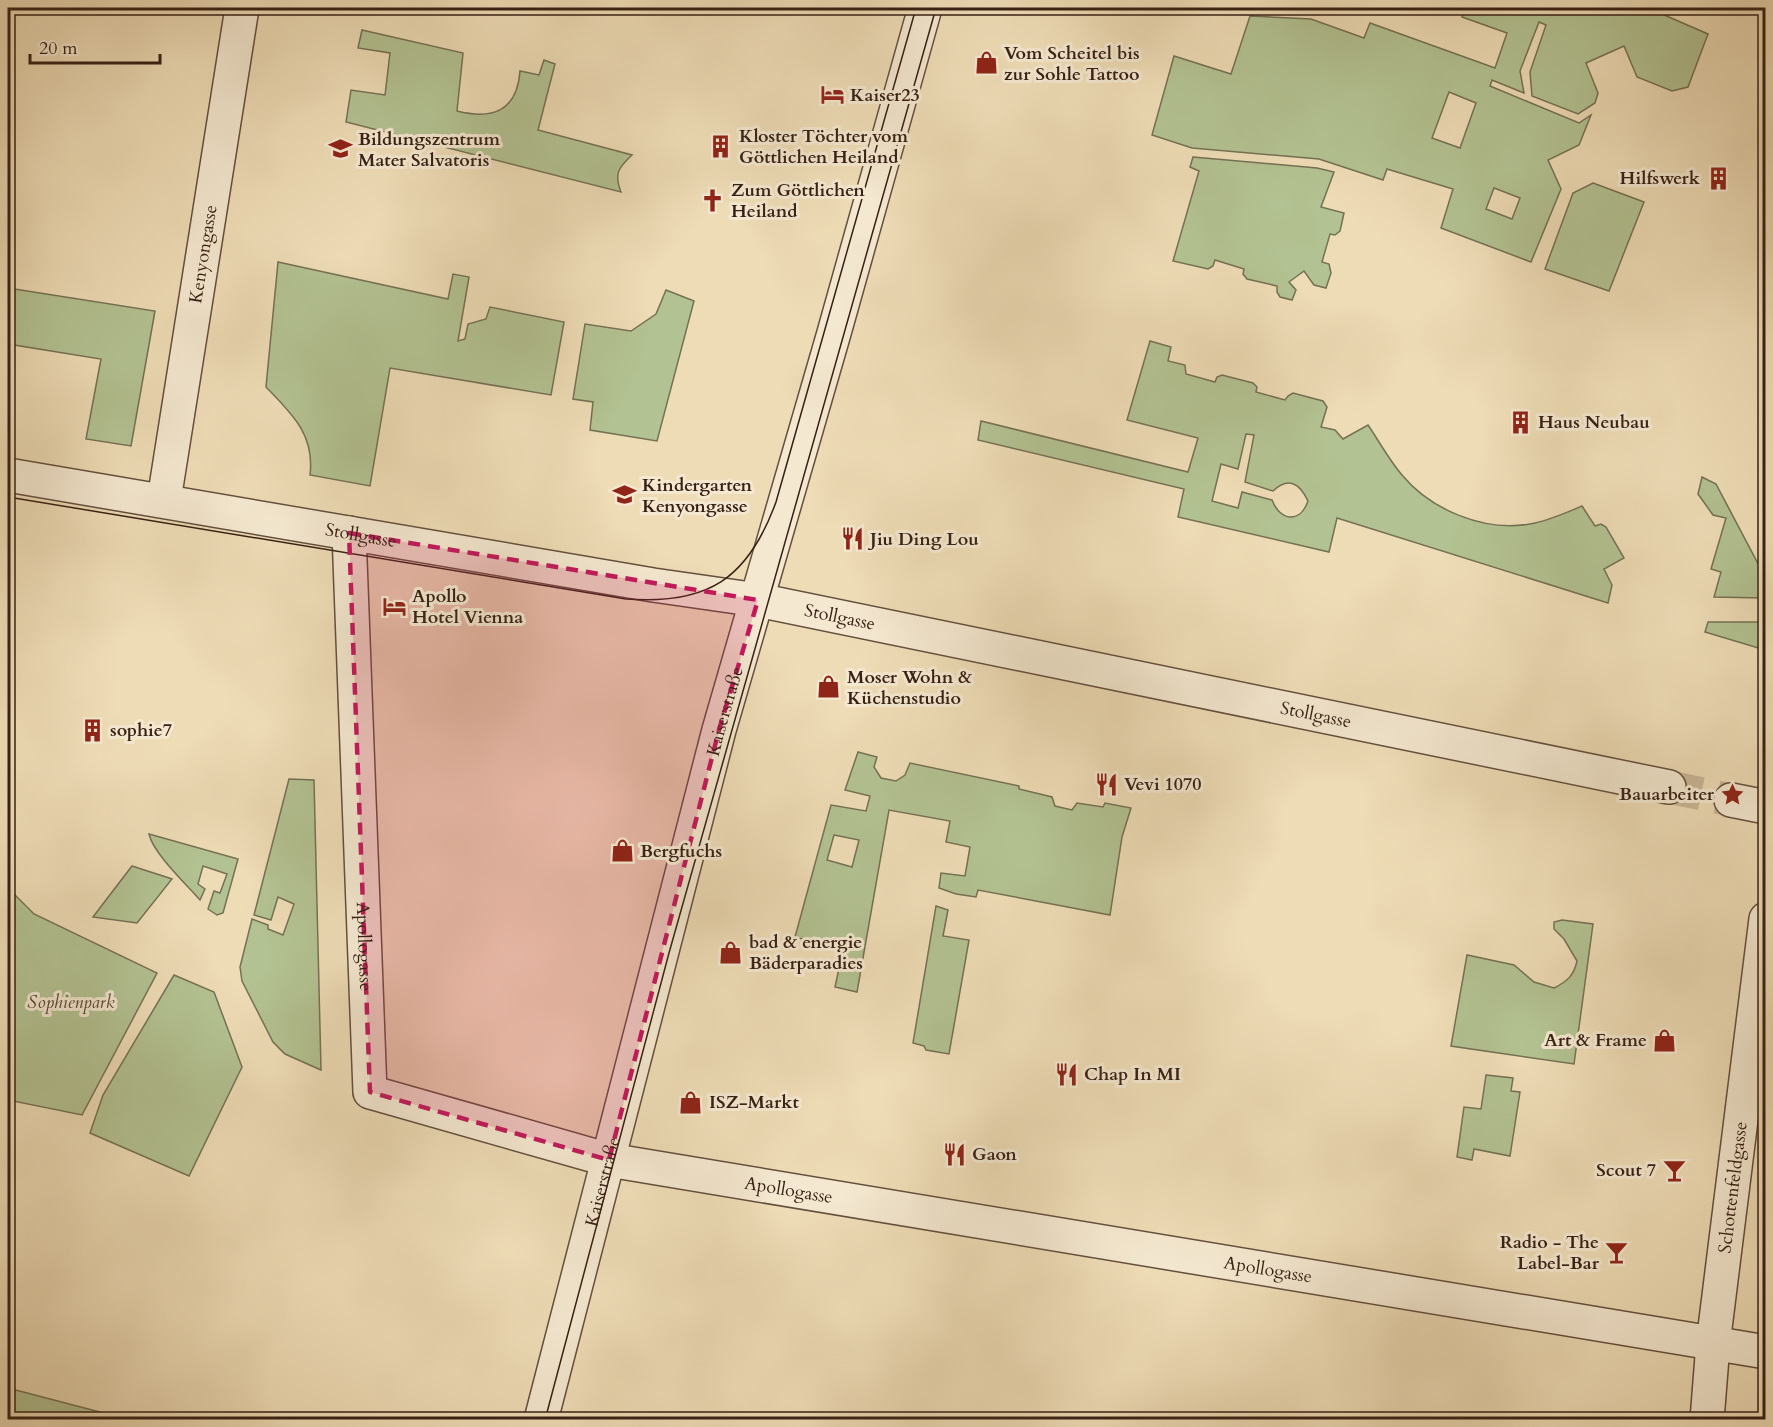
<svg xmlns="http://www.w3.org/2000/svg" width="1773" height="1427" font-family="Cardo,serif">
<style>
.green{fill:#b3c292;stroke:#757154;stroke-width:1.5;fill-rule:evenodd}
.lines{fill:none;stroke-linecap:round;stroke-linejoin:round}
.minor-tunnel{stroke:#c9b696;stroke-width:33;stroke-dasharray:33 16;stroke-linecap:butt}
.minor-casing{stroke:#654f3d;stroke-width:36}
.minor{stroke:#f4e8d0;stroke-width:33}
.tram{stroke:#372015;stroke-width:1.5}
.marked{fill:#c2185b;fill-opacity:0.2;stroke:#c2185b;stroke-width:4.5;stroke-dasharray:12 8;stroke-linejoin:round}
.labels{text-anchor:middle;stroke-width:6;stroke-linejoin:round;paint-order:stroke}
.poi-label{font-size:18px;font-weight:bold;fill:#372015;stroke:#f4e8d0;text-anchor:start}
.street-label{font-size:18px;fill:#372015;stroke:#f4e8d0}
.park-label{font-size:18px;font-style:italic;fill:#564834;stroke:#f4e8d0}
</style>
<rect width="100%" height="100%" fill="#eedcb6"/>
<filter id="stains"><feTurbulence type="fractalNoise" baseFrequency=".00333" numOctaves="4"/><feColorMatrix values="0 0 0 0 .2 0 0 0 0 .09 0 0 0 0 .02 0 0 0 .5 -.17"/></filter>
<radialGradient id="worn" r=".72"><stop offset=".6" stop-color="#630" stop-opacity="0"/><stop offset="1" stop-color="#630" stop-opacity=".3"/></radialGradient>
<!-- green -->
<g class="green">
<path d="M1466,8H1656L1655,11L1708,34L1688,87L1672,91L1637,77L1624,46L1586,63L1598,93L1595,103L1578,114L1532,96L1530,72L1546,25L1539,22L1520,71L1524,93L1492,80L1490,86L1579,123L1591,115L1579,145L1548,160L1561,189L1531,262L1441,228L1453,189L1387,169L1383,180L1319,159L1192,148L1152,135L1174,56L1231,74L1250,16L1311,19L1364,38L1370,23L1495,68L1507,33L1462,17ZM1449,92L1476,103L1460,148L1432,138ZM1494,188L1520,198L1512,219L1486,209Z"/>
<path d="M362,30L463,53L457,111C493,120 517,111 520,71L539,75L544,60L555,64L538,130L632,155C618,168 614,174 621,192L346,122L351,90L385,95L390,53L358,48Z"/>
<polygon points="1193,157 1317,168 1334,172 1321,207 1344,213 1340,231 1335,235 1330,234 1322,262 1329,264 1331,273 1326,288 1314,285 1304,271 1289,282 1296,290 1292,300 1280,297 1277,292 1277,286 1247,279 1243,274 1244,269 1215,260 1213,266 1208,269 1173,261 1199,171 1190,167"/>
<polygon points="1593,183 1644,202 1609,291 1545,269 1573,193"/>
<path d="M278,262L448,299L453,274L469,277L458,341L465,339L468,324L486,319L490,307L564,322L551,395L390,368L370,486L310,475C315,435 292,414 266,387Z"/>
<polygon points="8,288 155,311 131,446 86,439 101,359 8,344"/>
<polygon points="666,290 694,301 657,441 590,430 593,402 573,399 585,324 631,331 656,314"/>
<path d="M1150,341L1171,347L1168,361L1185,365L1186,374L1215,382L1217,377L1222,375L1253,383L1257,387L1256,392L1285,400L1288,396L1293,393L1323,401L1327,407L1321,427L1335,430L1343,439L1368,425C1379,441 1389,460 1402,475C1431,510 1484,532 1530,524C1548,521 1565,513 1582,506L1595,526L1601,524L1606,527L1624,558L1604,569L1612,585L1608,603L1337,518L1329,552L1187,519L1178,517L1184,489L978,440L981,421L1188,472L1198,438L1127,420ZM1246,434L1254,435L1245,482L1273,491C1289,476 1300,484 1308,501C1300,524 1280,521 1272,500L1242,492L1238,508L1212,501L1221,464L1238,469Z"/>
<polygon points="1702,477 1716,484 1765,577 1765,596 1763,598 1714,597 1721,572 1711,569 1726,518 1713,515 1698,494"/>
<polygon points="1708,622 1765,622 1765,650 1705,632"/>
<path d="M858,752L877,757L874,767L881,778L896,781L905,775L910,763L1019,786V789L1052,797L1055,806L1072,810L1077,803L1103,807L1105,803L1131,808L1122,837L1110,915L978,890L976,897L956,894L939,888L941,873L965,876L970,847L946,842L950,821L889,810L857,992L835,987L843,950L795,937L831,805L866,811L870,796L845,790ZM834,835L859,840L852,867L827,860Z"/>
<polygon points="289,779 314,780 321,1070 285,1054 273,1042 242,981 240,967 252,919 268,925 268,929 283,935 294,904 278,897 271,920 254,915"/>
<path d="M149,834L238,859L223,913L217,915L208,909L214,891L220,893L227,874L203,866L198,884L205,889L200,900C186,884 153,853 149,834Z"/>
<polygon points="132,866 172,879 137,923 93,917"/>
<polygon points="8,888 34,914 157,973 82,1115 8,1100"/>
<polygon points="936,906 948,910 943,936 969,940 949,1054 926,1050 924,1046 913,1043"/>
<path d="M1562,920L1593,924L1574,1064L1451,1046L1467,955L1514,965L1534,982L1554,988C1568,981 1574,975 1577,961L1564,939L1554,929V922Z"/>
<polygon points="174,975 214,992 242,1067 189,1176 90,1133 103,1095"/>
<polygon points="1486,1075 1513,1078 1511,1091 1520,1092 1510,1156 1474,1149 1472,1160 1457,1157 1464,1107 1481,1109"/>
<polygon points="8,1388 119,1417 118,1420 8,1419"/>
</g>
<g class="lines">
<!-- minor-tunnel -->
<polyline class="minor-tunnel" points="1669,787 1731,800"/>
<defs>
<g id="minor">
<path id="s1" d="M8,475L653,585L758,600L1669,787"/>
<path id="s2" d="M164,500L242,8"/>
<path id="s3" d="M349,533L370,1092L609,1160L1766,1352"/>
<polyline points="1731,800 1766,807"/>
<path id="s4" d="M541,1420L719,730L834,333L925,8"/>
<path id="s5" d="M1707,1420L1713,1344L1766,919"/>
</g>
</defs>
<!-- minor casing -->
<use href="#minor" class="minor-casing"/>
<!-- minor -->
<use href="#minor" class="minor"/>
<!-- tram -->
<g class="tram">
<path d="M8,497L626,599C708,605 748,579 776,502L916,8"/>
<polyline points="545,1420 669,953 936,8"/>
</g>
</g>
<!-- marked area -->
<path class="marked" d="M349,533L758,600L719,730L609,1160L370,1092Z"/>
<!-- icons -->
<defs>
<symbol id="shop-bare" viewBox="-9 -9 18 18"><path d="M-5-2.5h2.3a2.7 3.5 0 0 1 5.4 0H5L5.5 6h-11ZM-1.5-2.5h3a1.5 2.3 0 0 0-3 0Z" fill="#8f2418" stroke="#f4e8d0" stroke-width="2.5" paint-order="stroke"/></symbol>
<symbol id="hotel-bare" viewBox="-9 -9 18 18"><path d="M-6-4.5h1.5V1H6V5H4.5V3h-9V5H-6ZM-4 0a1.8 1.8 0 1 1 3.6 0ZM.5 0V-2.5h3Q6-2.5 6 0Z" fill="#8f2418" stroke="#f4e8d0" stroke-width="2.5" paint-order="stroke"/></symbol>
<symbol id="building-bare" viewBox="-9 -9 18 18"><path d="M-4-6H4V6H1V3H-1V6H-4ZM-2.5-4.3h1.7v1.8h-1.7ZM.8-4.3h1.7v1.8H.8ZM-2.5-1h1.7V.8h-1.7ZM.8-1h1.7V.8H.8Z" fill="#8f2418" stroke="#f4e8d0" stroke-width="2.5" paint-order="stroke"/></symbol>
<symbol id="school-bare" viewBox="-9 -9 18 18"><path d="M0-5L7-2L0 1L-7-2ZM-4 1L0 2.5L4 1V4Q0 6-4 4Z" fill="#8f2418" stroke="#f4e8d0" stroke-width="2.5" paint-order="stroke"/></symbol>
<symbol id="church-bare" viewBox="-9 -9 18 18"><path d="M-1.2-6h2.4v3.5h3.3v2.4h-3.3V6h-2.4V-.1h-3.3v-2.4h3.3Z" fill="#8f2418" stroke="#f4e8d0" stroke-width="2.5" paint-order="stroke"/></symbol>
<symbol id="restaurant-bare" viewBox="-9 -9 18 18"><path d="M-5-6h1v4h1v-4h1v4h1v-4h1v5L-1.5 .5V6h-2V.5L-5-1ZM5-6V6H3V1.5H1.5Q1.5-4 5-6Z" fill="#8f2418" stroke="#f4e8d0" stroke-width="2.5" paint-order="stroke"/></symbol>
<symbol id="sight-bare" viewBox="-9 -9 18 18"><path d="M0-6L1.8-2.2L6-1.7L2.9 1.2L3.7 5.4L0 3.3L-3.7 5.4L-2.9 1.2L-6-1.7L-1.8-2.2Z" fill="#8f2418" stroke="#f4e8d0" stroke-width="2.5" paint-order="stroke"/></symbol>
<symbol id="bar-bare" viewBox="-9 -9 18 18"><path d="M-6-5H6L.8 .8V4.5H3.5V6h-7V4.5H-.8V.8Z" fill="#8f2418" stroke="#f4e8d0" stroke-width="2.5" paint-order="stroke"/></symbol>
</defs>
<g fill-rule="evenodd">
<use href="#shop-bare" x="970" y="46" width="33" height="33"/>
<use href="#hotel-bare" x="816" y="78" width="33" height="33"/>
<use href="#building-bare" x="704" y="130" width="33" height="33"/>
<use href="#school-bare" x="324" y="132" width="33" height="33"/>
<use href="#building-bare" x="1702" y="162" width="33" height="33"/>
<use href="#church-bare" x="696" y="184" width="33" height="33"/>
<use href="#building-bare" x="1504" y="406" width="33" height="33"/>
<use href="#school-bare" x="608" y="478" width="33" height="33"/>
<use href="#restaurant-bare" x="836" y="522" width="33" height="33"/>
<use href="#hotel-bare" x="378" y="590" width="33" height="33"/>
<use href="#shop-bare" x="812" y="670" width="33" height="33"/>
<use href="#building-bare" x="76" y="714" width="33" height="33"/>
<use href="#restaurant-bare" x="1090" y="768" width="33" height="33"/>
<use href="#sight-bare" x="1716" y="778" width="33" height="33"/>
<use href="#shop-bare" x="606" y="834" width="33" height="33"/>
<use href="#shop-bare" x="714" y="936" width="33" height="33"/>
<use href="#shop-bare" x="1648" y="1024" width="33" height="33"/>
<use href="#restaurant-bare" x="1050" y="1058" width="33" height="33"/>
<use href="#shop-bare" x="674" y="1086" width="33" height="33"/>
<use href="#restaurant-bare" x="938" y="1138" width="33" height="33"/>
<use href="#bar-bare" x="1658" y="1154" width="33" height="33"/>
<use href="#bar-bare" x="1600" y="1236" width="33" height="33"/>
</g>
<g class="labels">
<!-- poi labels -->
<g class="poi-label">
<text x="1004" y="59">Vom Scheitel bis<tspan x="1004" dy="21">zur Sohle Tattoo</tspan></text>
<text x="850" y="101">Kaiser23</text>
<text x="739" y="142">Kloster Töchter vom<tspan x="739" dy="21">Göttlichen Heiland</tspan></text>
<text x="358" y="145">Bildungszentrum<tspan x="358" dy="21">Mater Salvatoris</tspan></text>
<text x="1700" y="184" text-anchor="end">Hilfswerk</text>
<text x="731" y="196">Zum Göttlichen<tspan x="731" dy="21">Heiland</tspan></text>
<text x="1538" y="428">Haus Neubau</text>
<text x="642" y="491">Kindergarten<tspan x="642" dy="21">Kenyongasse</tspan></text>
<text x="870" y="545">Jiu Ding Lou</text>
<text x="412" y="602">Apollo<tspan x="412" dy="21">Hotel Vienna</tspan></text>
<text x="847" y="683">Moser Wohn &amp;<tspan x="847" dy="21">Küchenstudio</tspan></text>
<text x="110" y="736">sophie7</text>
<text x="1124" y="790">Vevi 1070</text>
<text x="1714" y="800" text-anchor="end">Bauarbeiter</text>
<text x="640" y="857">Bergfuchs</text>
<text x="749" y="948">bad &amp; energie<tspan x="749" dy="21">Bäderparadies</tspan></text>
<text x="1647" y="1046" text-anchor="end">Art &amp; Frame</text>
<text x="1084" y="1080">Chap In MI</text>
<text x="709" y="1108">ISZ-Markt</text>
<text x="972" y="1160">Gaon</text>
<text x="1656" y="1176" text-anchor="end">Scout 7</text>
<text x="1599" y="1248" text-anchor="end">Radio - The<tspan x="1599" dy="21">Label-Bar</tspan></text>
</g>
<!-- street labels -->
<g class="street-label">
<text dy="6" stroke="none"><textPath href="#s2" startOffset="249">Kenyongasse</textPath></text>
<text dy="6" stroke="none"><textPath href="#s1" startOffset="358">Stollgasse</textPath></text>
<text dy="6" stroke="none"><textPath href="#s1" startOffset="844">Stollgasse</textPath></text>
<text dy="6" stroke="none"><textPath href="#s4" startOffset="732">Kaiserstraße</textPath></text>
<text dy="6" stroke="none"><textPath href="#s1" startOffset="1330">Stollgasse</textPath></text>
<text dy="6" stroke="none"><textPath href="#s3" startOffset="414">Apollogasse</textPath></text>
<text dy="6" stroke="none"><textPath href="#s4" startOffset="246">Kaiserstraße</textPath></text>
<text dy="6" stroke="none"><textPath href="#s5" startOffset="234">Schottenfeldgasse</textPath></text>
<text dy="6" stroke="none"><textPath href="#s3" startOffset="990">Apollogasse</textPath></text>
<text dy="6" stroke="none"><textPath href="#s3" startOffset="1476">Apollogasse</textPath></text>
</g>
<!-- park labels -->
<g class="park-label">
<text x="71" y="1008">Sophienpark</text>
</g>
</g>
<!-- margin -->
<rect width="1773" height="1427" fill="none" stroke="#eedcb6" stroke-width="30"/>
<rect x="9" y="9" width="1755" height="1409" fill="none" stroke="#372015" stroke-width="3"/>
<rect x="15" y="15" width="1743" height="1397" fill="none" stroke="#372015" stroke-width="1.5"/>
<!-- scale -->
<path d="M30 54v9h130v-9" fill="none" stroke="#372015" stroke-width="3"/>
<text x="39" y="54" font-size="18" fill="#372015" stroke="#f4e8d0" stroke-width="4.5" paint-order="stroke">20 m</text>
<rect width="100%" height="100%" filter="url(#stains)"/>
<rect width="100%" height="100%" fill="url(#worn)"/>
</svg>
